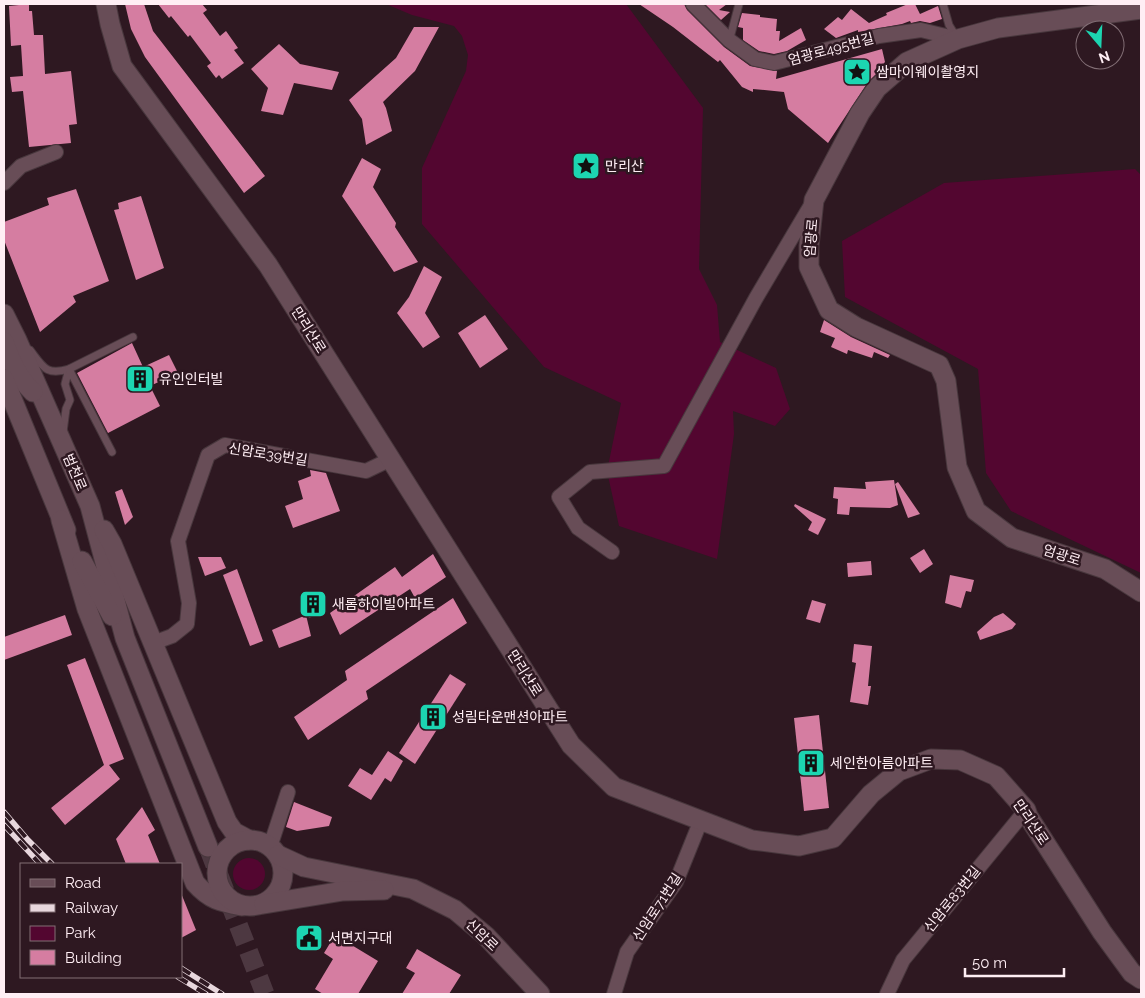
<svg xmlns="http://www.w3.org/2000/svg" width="1145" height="998" font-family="Raleway,'Noto Sans KR',sans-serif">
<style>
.green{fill:#530630}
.building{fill:#d57da1}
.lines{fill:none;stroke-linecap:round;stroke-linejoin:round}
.secondary-tunnel{stroke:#4d3841;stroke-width:19;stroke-dasharray:19 9;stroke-linecap:butt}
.lane-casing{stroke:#48373d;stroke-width:9}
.street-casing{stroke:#48373d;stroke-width:16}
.secondary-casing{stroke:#48373d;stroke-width:21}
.lane{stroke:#684d57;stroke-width:7}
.street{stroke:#684d57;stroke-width:14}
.secondary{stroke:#684d57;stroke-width:19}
.rail-casing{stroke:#e8d7dd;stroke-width:5.5}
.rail{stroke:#2e1821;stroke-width:4;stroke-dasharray:11;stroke-linecap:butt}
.labels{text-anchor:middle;stroke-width:5;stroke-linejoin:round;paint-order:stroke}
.street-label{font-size:14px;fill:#ffeef4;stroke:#2e1821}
.poi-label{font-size:14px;fill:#ffeef4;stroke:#2e1821;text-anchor:start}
</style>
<rect width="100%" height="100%" fill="#2e1821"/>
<!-- green -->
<g class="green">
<polygon points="386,4 626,4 703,108 699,269 717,305 720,342 776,368 790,409 775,426 733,411 734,434 717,559 619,526 607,471 621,403 544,367 422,224 422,168 466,71 468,55 462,36 454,26 412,15"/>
<polygon points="1135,169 1141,175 1141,573 1011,511 986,473 978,369 845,297 842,241 944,183"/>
<circle cx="249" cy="874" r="16"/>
</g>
<!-- building -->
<g class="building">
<polygon points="29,4 29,11 32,11 34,35 43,35 45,74 71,71 77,124 69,125 71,143 29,147 23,91 12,92 10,77 23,76 21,45 11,46 9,6"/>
<polygon points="125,4 144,4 153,31 265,176 244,193 145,57 131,29"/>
<polygon points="158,4 202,4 207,10 203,13 220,36 226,31 238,48 234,50 244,63 222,79 219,75 216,78 207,66 211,63 190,35 188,37 171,16 169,18"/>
<polygon points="639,4 684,4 687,10 724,47 750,66 777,71 776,79 882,49 885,62 876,74 868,82 828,143 788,109 784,92 753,89 753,92 742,87 720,60 718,62 673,27"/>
<polygon points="705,4 727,4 719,10 730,12 721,20"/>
<polygon points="908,4 915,4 920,14 938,6 942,19 930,23 920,21 911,23 910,21 902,24 858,32 858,30 836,38 824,29 838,17 842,20 851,9 869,23 887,15 886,13"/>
<polygon points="742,13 760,15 760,17 777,19 776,31 780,31 779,41 801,28 806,40 787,51 774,54 759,51 743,40 743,28 738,27"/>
<polygon points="414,27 439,27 415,71 383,102 386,108 392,131 366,145 362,119 349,100 396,58"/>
<polygon points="279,44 300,64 339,72 332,90 294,83 283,115 261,111 268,88 251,69"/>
<polygon points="362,158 381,169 373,187 396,223 395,227 418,262 394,272 342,196"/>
<polygon points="76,189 109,281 73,296 76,302 40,332 4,240 4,222 49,205 47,198"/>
<polygon points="141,196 164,268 136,280 114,210 119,209 118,203"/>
<polygon points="424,266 442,277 425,313 440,337 423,348 397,313 409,297"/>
<polygon points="485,315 508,349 480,368 458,333"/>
<polygon points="824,320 851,337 890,355 888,358 874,352 872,358 848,350 847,354 831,347 835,338 820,332"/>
<polygon points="132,343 143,367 169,355 178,373 150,386 160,406 108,433 77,373"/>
<polygon points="310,470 326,473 340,511 293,528 285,506 303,499 298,481 311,476"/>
<polygon points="894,480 898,505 890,508 850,507 849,515 837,514 838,499 833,498 834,487 866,489 865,482"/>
<polygon points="898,482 920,514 908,518 895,484"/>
<polygon points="122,489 133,517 125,525 115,492"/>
<polygon points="795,504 826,519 818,535 808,530 812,522 794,506"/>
<polygon points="924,549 933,564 920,573 910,558"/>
<polygon points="433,554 446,577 415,598 410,589 340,635 330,613 395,567 402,577"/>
<polygon points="198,557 221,557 226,568 205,576"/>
<polygon points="871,561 872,575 848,577 847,563"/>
<polygon points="237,569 263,641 250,646 223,575"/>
<polygon points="950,575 974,580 971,592 966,591 961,608 945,603"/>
<polygon points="318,593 326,612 309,618 300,597"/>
<polygon points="453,598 467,623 366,691 368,699 308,740 294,717 347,680 345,671"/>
<polygon points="812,600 826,604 820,623 806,619"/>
<polygon points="1003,613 1016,624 1012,629 980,640 977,632 994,617"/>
<polygon points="65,615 72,635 4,660 4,637"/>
<polygon points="306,615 311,636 279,648 272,630"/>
<polygon points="854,644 872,646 868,686 871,686 868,705 850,702 856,663 852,662"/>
<polygon points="85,658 124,759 109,765 120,779 65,825 51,808 104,765 67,665"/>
<polygon points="450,674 466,684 415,764 399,753"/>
<polygon points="819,715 829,808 804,811 794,718"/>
<polygon points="388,751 403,761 391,782 385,778 371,800 348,786 360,768 372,775"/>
<polygon points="294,802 332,817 329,826 297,831 286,827"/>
<polygon points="142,807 155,830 148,835 160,864 126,864 116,839"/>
<polygon points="181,893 196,930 181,938"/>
<polygon points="335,935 378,961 358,994 323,994 315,989 333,959 324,953"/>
<polygon points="417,949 461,975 449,994 402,994 415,973 406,968"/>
</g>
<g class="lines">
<!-- secondary-tunnel -->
<polyline class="secondary-tunnel" points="208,847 265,994"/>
<defs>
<g id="lane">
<polyline points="943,4 949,25 957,38"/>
<polyline points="726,37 731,34 739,4"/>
<path d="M30,350C43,367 46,376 69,369L65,384L70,400L66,409L63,432"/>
<polyline points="112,452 69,369 133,337"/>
</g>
<g id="street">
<polyline points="693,4 729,40 755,59 774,63 879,36 921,30 958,39"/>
<polyline points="4,183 21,166 56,152"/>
<polyline points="612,552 578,528 559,497 590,472 664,466 756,298 811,205"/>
<polyline points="153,643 172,636 187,624 189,603 178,541 208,455 225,445 366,471 391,459"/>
<polyline points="270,847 288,792"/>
<polyline points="614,994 627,952 676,882 701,820"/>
<polyline points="887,994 903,960 1026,810"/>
</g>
<g id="secondary">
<polyline points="106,4 110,24 122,66 268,265 571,745 614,787 752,840 799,846 833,838 871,794 899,771 931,759 960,760 996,776 1026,810 1028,816 1102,932 1132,973 1141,979"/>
<polyline points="1141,9 998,28 958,39 907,62 877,88 860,113 814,200 809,246 809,267 829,310 856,327 939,365 946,381 957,467 976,511 1012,538 1105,569 1141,592"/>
<polyline points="4,314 17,340 90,506 125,638 208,847"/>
<path d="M4,342C11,361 18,378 33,392"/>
<polyline points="4,379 66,530"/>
<path d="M61,520L87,609L195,883C210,900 221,902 242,906"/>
<polyline points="104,530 112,544 227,822 234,832 249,840"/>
<polyline points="82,561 112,616"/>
<circle cx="250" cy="873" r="33"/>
<polyline points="278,855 304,867 413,889 455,910 486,936 540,994"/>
<polyline points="264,904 343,891 384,890"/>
</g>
</defs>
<!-- lane casing -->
<use href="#lane" class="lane-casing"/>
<!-- street casing -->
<use href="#street" class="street-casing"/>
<!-- secondary casing -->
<use href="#secondary" class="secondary-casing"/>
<!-- lane -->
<use href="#lane" class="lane"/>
<!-- street -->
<use href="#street" class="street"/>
<!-- secondary -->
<use href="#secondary" class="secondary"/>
<defs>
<g id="rail">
<polyline points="4,812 28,840 52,864"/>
<polyline points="4,825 40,864"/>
<polyline points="181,968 222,994"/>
<polyline points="178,977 206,994"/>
</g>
</defs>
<!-- rail casing -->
<use href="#rail" class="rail-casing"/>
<!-- rail -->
<use href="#rail" class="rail"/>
</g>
<!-- icons -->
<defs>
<symbol id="sight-square" viewBox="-11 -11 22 22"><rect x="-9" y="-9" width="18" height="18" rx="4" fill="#1cd5b1" stroke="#2e1821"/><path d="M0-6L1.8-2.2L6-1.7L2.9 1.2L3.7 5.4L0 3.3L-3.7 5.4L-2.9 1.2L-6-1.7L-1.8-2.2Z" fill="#111"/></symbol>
<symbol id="building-square" viewBox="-11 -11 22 22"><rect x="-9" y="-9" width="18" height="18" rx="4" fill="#1cd5b1" stroke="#2e1821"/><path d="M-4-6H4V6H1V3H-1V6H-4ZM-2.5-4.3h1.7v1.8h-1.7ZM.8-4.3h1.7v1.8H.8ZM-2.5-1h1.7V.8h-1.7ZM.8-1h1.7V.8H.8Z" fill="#111"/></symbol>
<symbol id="civic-square" viewBox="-11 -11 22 22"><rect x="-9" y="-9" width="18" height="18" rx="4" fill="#1cd5b1" stroke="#2e1821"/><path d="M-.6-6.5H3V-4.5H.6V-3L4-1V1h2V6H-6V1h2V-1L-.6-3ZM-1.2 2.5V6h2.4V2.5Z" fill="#111"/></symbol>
</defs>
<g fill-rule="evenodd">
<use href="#sight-square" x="841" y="56" width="32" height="32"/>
<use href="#sight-square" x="570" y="150" width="32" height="32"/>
<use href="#building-square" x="124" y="363" width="32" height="32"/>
<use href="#building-square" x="297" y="588" width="32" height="32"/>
<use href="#building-square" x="417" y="701" width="32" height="32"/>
<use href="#building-square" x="795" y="747" width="32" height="32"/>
<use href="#civic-square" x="293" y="922" width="32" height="32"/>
</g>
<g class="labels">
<!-- street labels -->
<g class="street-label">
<text transform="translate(831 49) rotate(-15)" y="5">엄광로495번길</text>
<text transform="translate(811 238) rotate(-85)" y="5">엄광로</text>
<text transform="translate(309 330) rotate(58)" y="5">만리산로</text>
<text transform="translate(268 454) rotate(9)" y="5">신암로39번길</text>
<text transform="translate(75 472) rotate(67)" y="5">범천로</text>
<text transform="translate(1062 555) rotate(18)" y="5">엄광로</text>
<text transform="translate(525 673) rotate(58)" y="5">만리산로</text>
<text transform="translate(1031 822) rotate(56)" y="5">만리산로</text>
<text transform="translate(952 899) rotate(-51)" y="5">신암로83번길</text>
<text transform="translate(657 907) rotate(-57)" y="5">신암로71번길</text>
<text transform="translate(482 935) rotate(44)" y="5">신암로</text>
</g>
<!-- poi labels -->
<g class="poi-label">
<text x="876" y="77">쌈마이웨이촬영지</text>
<text x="605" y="171">만리산</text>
<text x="159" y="384">유인인터빌</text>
<text x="332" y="609">새롬하이빌아파트</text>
<text x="452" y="722">성림타운맨션아파트</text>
<text x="830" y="768">세인한아름아파트</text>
<text x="328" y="943">서면지구대</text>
</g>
</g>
<!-- border -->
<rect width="1145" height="998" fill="none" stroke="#ffeef4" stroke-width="10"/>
<!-- legend -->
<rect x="20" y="863" width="162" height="115" fill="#2e1821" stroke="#826e75"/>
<rect x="30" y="879" width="25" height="8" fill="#684d57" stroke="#826e75"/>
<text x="65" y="888" font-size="15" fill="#ffeef4">Road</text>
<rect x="30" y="904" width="25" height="8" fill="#e8d7dd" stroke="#826e75"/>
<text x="65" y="913" font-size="15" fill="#ffeef4">Railway</text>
<rect x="30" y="926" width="25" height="15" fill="#530630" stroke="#826e75"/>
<text x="65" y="938" font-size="15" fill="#ffeef4">Park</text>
<rect x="30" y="950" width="25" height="15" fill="#d57da1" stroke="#826e75"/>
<text x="65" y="963" font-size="15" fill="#ffeef4">Building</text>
<!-- north arrow -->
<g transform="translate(1100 45) rotate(161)"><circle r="24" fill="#2e1821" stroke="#826e75"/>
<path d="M0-4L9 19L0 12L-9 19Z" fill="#1cd5b1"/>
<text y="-8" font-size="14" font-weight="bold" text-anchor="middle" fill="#ffeef4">N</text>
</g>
<!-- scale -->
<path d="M965 968v8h99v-8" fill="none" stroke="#ffeef4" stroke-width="2.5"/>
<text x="972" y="968" font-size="15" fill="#ffeef4" stroke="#2e1821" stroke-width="4" paint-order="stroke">50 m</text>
</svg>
